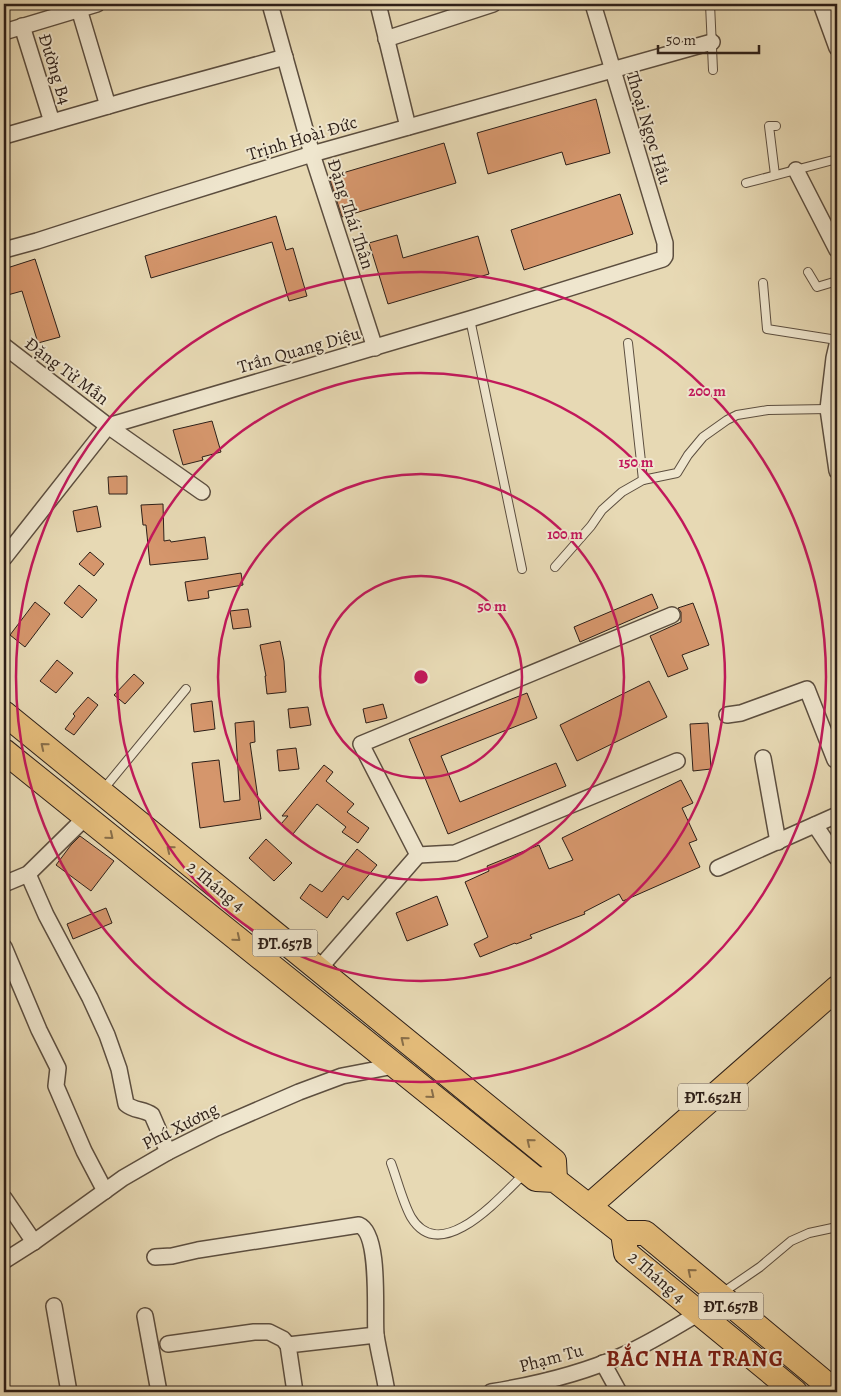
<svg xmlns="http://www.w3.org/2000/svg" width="841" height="1396" font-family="Alegreya,serif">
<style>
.building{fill:#d5966c;stroke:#2d1f18}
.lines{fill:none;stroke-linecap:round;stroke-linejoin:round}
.lane-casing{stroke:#5c4e3f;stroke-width:10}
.street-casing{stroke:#5c4e3f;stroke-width:18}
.primary-casing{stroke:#2d1f18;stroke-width:26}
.lane{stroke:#efe6ce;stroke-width:8}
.street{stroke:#efe6ce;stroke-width:15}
.primary{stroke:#e4bc7a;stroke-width:24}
.oneway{stroke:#886e49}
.ring{fill:none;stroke:#c2185b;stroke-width:2.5}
.labels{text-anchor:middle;stroke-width:4;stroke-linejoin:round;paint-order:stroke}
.shield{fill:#efe6ce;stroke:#675b4f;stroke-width:1}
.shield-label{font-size:16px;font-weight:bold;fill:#2d1f18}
.street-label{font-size:18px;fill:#2d1f18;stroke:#efe6ce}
.district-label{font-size:22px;font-weight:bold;letter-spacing:1px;fill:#7a1f14;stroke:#efe6ce}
.centre{fill:#c2185b;stroke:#efe6ce;stroke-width:2.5}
.ring-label{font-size:15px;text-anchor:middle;font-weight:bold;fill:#c2185b;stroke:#efe6ce;stroke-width:4;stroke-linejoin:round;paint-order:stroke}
</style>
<rect width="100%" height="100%" fill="#e7d9b4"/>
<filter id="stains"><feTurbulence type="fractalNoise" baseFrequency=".004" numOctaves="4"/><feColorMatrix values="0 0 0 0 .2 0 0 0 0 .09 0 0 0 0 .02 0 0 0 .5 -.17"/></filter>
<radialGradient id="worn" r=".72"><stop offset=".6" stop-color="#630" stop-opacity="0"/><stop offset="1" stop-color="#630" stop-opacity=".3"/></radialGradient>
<!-- building -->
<g class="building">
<polygon points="596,99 610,153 566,165 562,152 488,174 477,133"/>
<polygon points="444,143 456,183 342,217 329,177"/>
<polygon points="620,194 633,234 524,270 511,230"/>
<polygon points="276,216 286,250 293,248 307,296 289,301 272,242 151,278 145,256"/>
<polygon points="397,235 403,258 478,236 489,274 388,304 369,243"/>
<polygon points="35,259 60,337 38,343 22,291 4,296 4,269"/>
<polygon points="212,421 221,452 202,457 203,460 183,465 173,430"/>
<polygon points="127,476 127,494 109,494 108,477"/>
<polygon points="163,504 164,541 170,540 171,542 205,537 208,559 150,565 146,525 143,525 141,505"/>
<polygon points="97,506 101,527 77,532 73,511"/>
<polygon points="90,552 104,564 94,576 79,564"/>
<polygon points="241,573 243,585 208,591 209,598 188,601 185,582"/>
<polygon points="79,585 97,600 82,618 64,603"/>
<polygon points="652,594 658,608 580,642 574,627"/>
<polygon points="35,602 50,614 25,647 10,635"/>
<polygon points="693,603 709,645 682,655 688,669 668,677 650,636 681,622 681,612 678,608"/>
<polygon points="248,609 251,627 233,629 230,611"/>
<polygon points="280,641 284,661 286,692 267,694 265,676 266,676 260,645"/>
<polygon points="57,660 73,673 56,693 40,681"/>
<polygon points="134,674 144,683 125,704 114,695"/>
<polygon points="649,681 667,717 577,761 560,725"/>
<polygon points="527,693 537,718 441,756 460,802 556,763 566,786 448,834 409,739"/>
<polygon points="88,697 98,705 74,735 65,729 75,716 73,714"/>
<polygon points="212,701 215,729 194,732 191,704"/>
<polygon points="383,704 387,718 366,723 363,709"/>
<polygon points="308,707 311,725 290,728 288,709"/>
<polygon points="254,721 255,742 250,743 261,819 200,828 192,763 219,760 224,802 240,800 235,723"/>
<polygon points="708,723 711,769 693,771 690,724"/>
<polygon points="296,748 299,769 279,771 277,750"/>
<polygon points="324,765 333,772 326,781 354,804 347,812 369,828 358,843 342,832 346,827 317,804 293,834 281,824 288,816 282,816"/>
<polygon points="681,780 693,803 682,808 697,840 689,843 700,867 623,901 619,894 584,912 585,914 530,935 532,938 516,944 515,943 480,957 474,944 488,937 465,882 489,871 487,866 539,845 549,869 573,860 562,838"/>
<polygon points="80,836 114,861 91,891 56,865 71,845"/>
<polygon points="266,839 292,863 274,881 249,858"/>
<polygon points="357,849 377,865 348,900 343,896 327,918 300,898 310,884 322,892"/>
<polygon points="437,896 448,925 407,941 396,913"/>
<polygon points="106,908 112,923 73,939 67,924"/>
</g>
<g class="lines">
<defs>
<g id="lane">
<polyline points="710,4 713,70"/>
<polyline points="775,175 769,126 776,126"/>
<polyline points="746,183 837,159"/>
<polyline points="808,272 817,287 837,281"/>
<polyline points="763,283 767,329 837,340"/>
<polyline points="470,319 522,569"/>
<polyline points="628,343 643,480"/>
<polyline points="555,567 591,526 602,510 622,492 643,480 677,473 688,455 703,437 727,420 737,415 768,410 828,409"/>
<polyline points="102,791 186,689"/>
<path d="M391,1163C397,1179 403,1203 411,1217C441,1267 501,1196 525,1173"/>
<polyline points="722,1293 760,1267 791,1241 809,1233 837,1227"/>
</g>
<g id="street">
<polyline points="270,4 312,154 375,348"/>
<polyline points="378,4 408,127"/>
<polyline points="821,4 837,48"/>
<polyline points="79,9 108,106"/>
<polyline points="22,26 52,122"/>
<polyline points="4,32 97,4"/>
<polyline points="386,39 493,4"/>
<polyline points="4,136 146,95 285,57"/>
<polyline points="796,170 837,250"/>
<polyline points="4,250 37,241 158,202 312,154 712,42"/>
<polyline points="837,345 834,358 828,409 837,471"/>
<polyline points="4,346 108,426 202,492"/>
<polyline points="4,558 108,426 470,319 663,259 665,256 665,243 593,4"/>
<polyline points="727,715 741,713 807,689 835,760 837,759"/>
<polyline points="763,758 778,842"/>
<polyline points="815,825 837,858"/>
<polyline points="418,855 455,853 677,761"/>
<polyline points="718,868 837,815"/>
<path d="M28,874L46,915L90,998L107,1035L119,1069L126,1104C134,1111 144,1109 152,1115L168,1152"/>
<polyline points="4,884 28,874 86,817"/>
<polyline points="4,947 39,1030 58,1068 56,1086 84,1151 105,1191"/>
<polyline points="318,970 418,855 361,744 672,615"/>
<polyline points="4,1198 34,1242"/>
<path d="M155,1257L172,1256L198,1250L359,1225C381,1234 374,1313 376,1335C379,1354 384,1373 387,1392"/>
<polyline points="4,1261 34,1242 123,1178 168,1152 216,1128 299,1092 342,1076 394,1066"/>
<polyline points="54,1306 69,1392"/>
<polyline points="145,1316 159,1392"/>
<polyline points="168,1344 254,1332 269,1332 283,1339 288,1345"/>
<polyline points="603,1363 619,1392"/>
<polyline points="295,1392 288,1345 376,1335"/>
<path d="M491,1392C533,1385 583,1373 621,1356C648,1344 674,1328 699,1313"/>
</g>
<g id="primary">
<polyline points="4,713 554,1161 555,1180"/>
<polyline points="4,751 536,1179 555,1180 623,1233 645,1233 836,1392"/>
<polyline points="589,1206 837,988"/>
<polyline points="623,1233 626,1253 795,1392"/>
</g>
</defs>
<!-- lane casing -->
<use href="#lane" class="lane-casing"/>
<!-- street casing -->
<use href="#street" class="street-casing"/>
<!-- primary casing -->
<use href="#primary" class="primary-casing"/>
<!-- lane -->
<use href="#lane" class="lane"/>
<!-- street -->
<use href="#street" class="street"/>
<!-- primary -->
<use href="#primary" class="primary"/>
</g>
<!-- one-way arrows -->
<defs><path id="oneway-chevron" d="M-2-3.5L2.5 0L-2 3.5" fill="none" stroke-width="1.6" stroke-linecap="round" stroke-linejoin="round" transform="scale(1.25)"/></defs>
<g class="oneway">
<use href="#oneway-chevron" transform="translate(44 746) rotate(-141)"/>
<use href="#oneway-chevron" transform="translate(110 836) rotate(39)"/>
<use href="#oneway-chevron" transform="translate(170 849) rotate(-141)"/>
<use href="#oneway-chevron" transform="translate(237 938) rotate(39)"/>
<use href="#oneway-chevron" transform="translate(404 1040) rotate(-141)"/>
<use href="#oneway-chevron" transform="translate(431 1095) rotate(39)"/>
<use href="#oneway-chevron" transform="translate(530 1142) rotate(-141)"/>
<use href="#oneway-chevron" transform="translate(691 1272) rotate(-140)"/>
</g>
<!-- distance rings -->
<g class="ring">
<circle cx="421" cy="677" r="101"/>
<circle cx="421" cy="677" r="203"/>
<circle cx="421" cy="677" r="304"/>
<circle cx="421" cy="677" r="405"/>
</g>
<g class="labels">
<!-- shield labels -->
<g class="shield">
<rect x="252.5" y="929.5" width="65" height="27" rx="4"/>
<rect x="678" y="1083.5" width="70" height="27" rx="4"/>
<rect x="698.5" y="1292.5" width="65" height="27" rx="4"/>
</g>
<g class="shield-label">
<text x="285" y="949">ĐT.657B</text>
<text x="713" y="1103">ĐT.652H</text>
<text x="731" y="1312">ĐT.657B</text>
</g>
<!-- street labels -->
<g class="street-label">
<text transform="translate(55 69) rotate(73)" y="6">Đường B4</text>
<text transform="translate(649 128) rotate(73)" y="6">Thoại Ngọc Hầu</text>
<text transform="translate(302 138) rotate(-17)" y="6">Trịnh Hoài Đức</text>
<text transform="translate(351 214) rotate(72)" y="6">Đặng Thái Thân</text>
<text transform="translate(299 350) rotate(-16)" y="6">Trần Quang Diệu</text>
<text transform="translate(67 371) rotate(37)" y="6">Đặng Tử Mẫn</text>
<text transform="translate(216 886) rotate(39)" y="6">2 Tháng 4</text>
<text transform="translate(180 1126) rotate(-27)" y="6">Phú Xương</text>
<text transform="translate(657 1277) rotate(41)" y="6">2 Tháng 4</text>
<text transform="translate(551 1358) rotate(-15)" y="6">Phạm Tu</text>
</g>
<!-- district labels -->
<g class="district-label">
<text x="695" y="1366">BẮC NHA TRANG</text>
</g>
</g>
<circle cx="421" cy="677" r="8" class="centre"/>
<g class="ring-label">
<text x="707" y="396">200 m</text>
<text x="636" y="467">150 m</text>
<text x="565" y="539">100 m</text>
<text x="492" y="611">50 m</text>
</g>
<!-- margin -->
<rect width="841" height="1396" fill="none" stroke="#e7d9b4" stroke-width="20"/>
<rect x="5" y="5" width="831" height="1386" fill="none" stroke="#2d1f18" stroke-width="2.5"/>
<rect x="10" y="10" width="821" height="1376" fill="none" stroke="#2d1f18"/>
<!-- scale -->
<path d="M658 45v8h101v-8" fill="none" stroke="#2d1f18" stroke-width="2.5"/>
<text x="666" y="45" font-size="15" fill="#2d1f18" stroke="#efe6ce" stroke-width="4" paint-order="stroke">50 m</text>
<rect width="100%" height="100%" filter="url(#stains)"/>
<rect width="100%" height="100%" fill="url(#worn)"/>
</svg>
